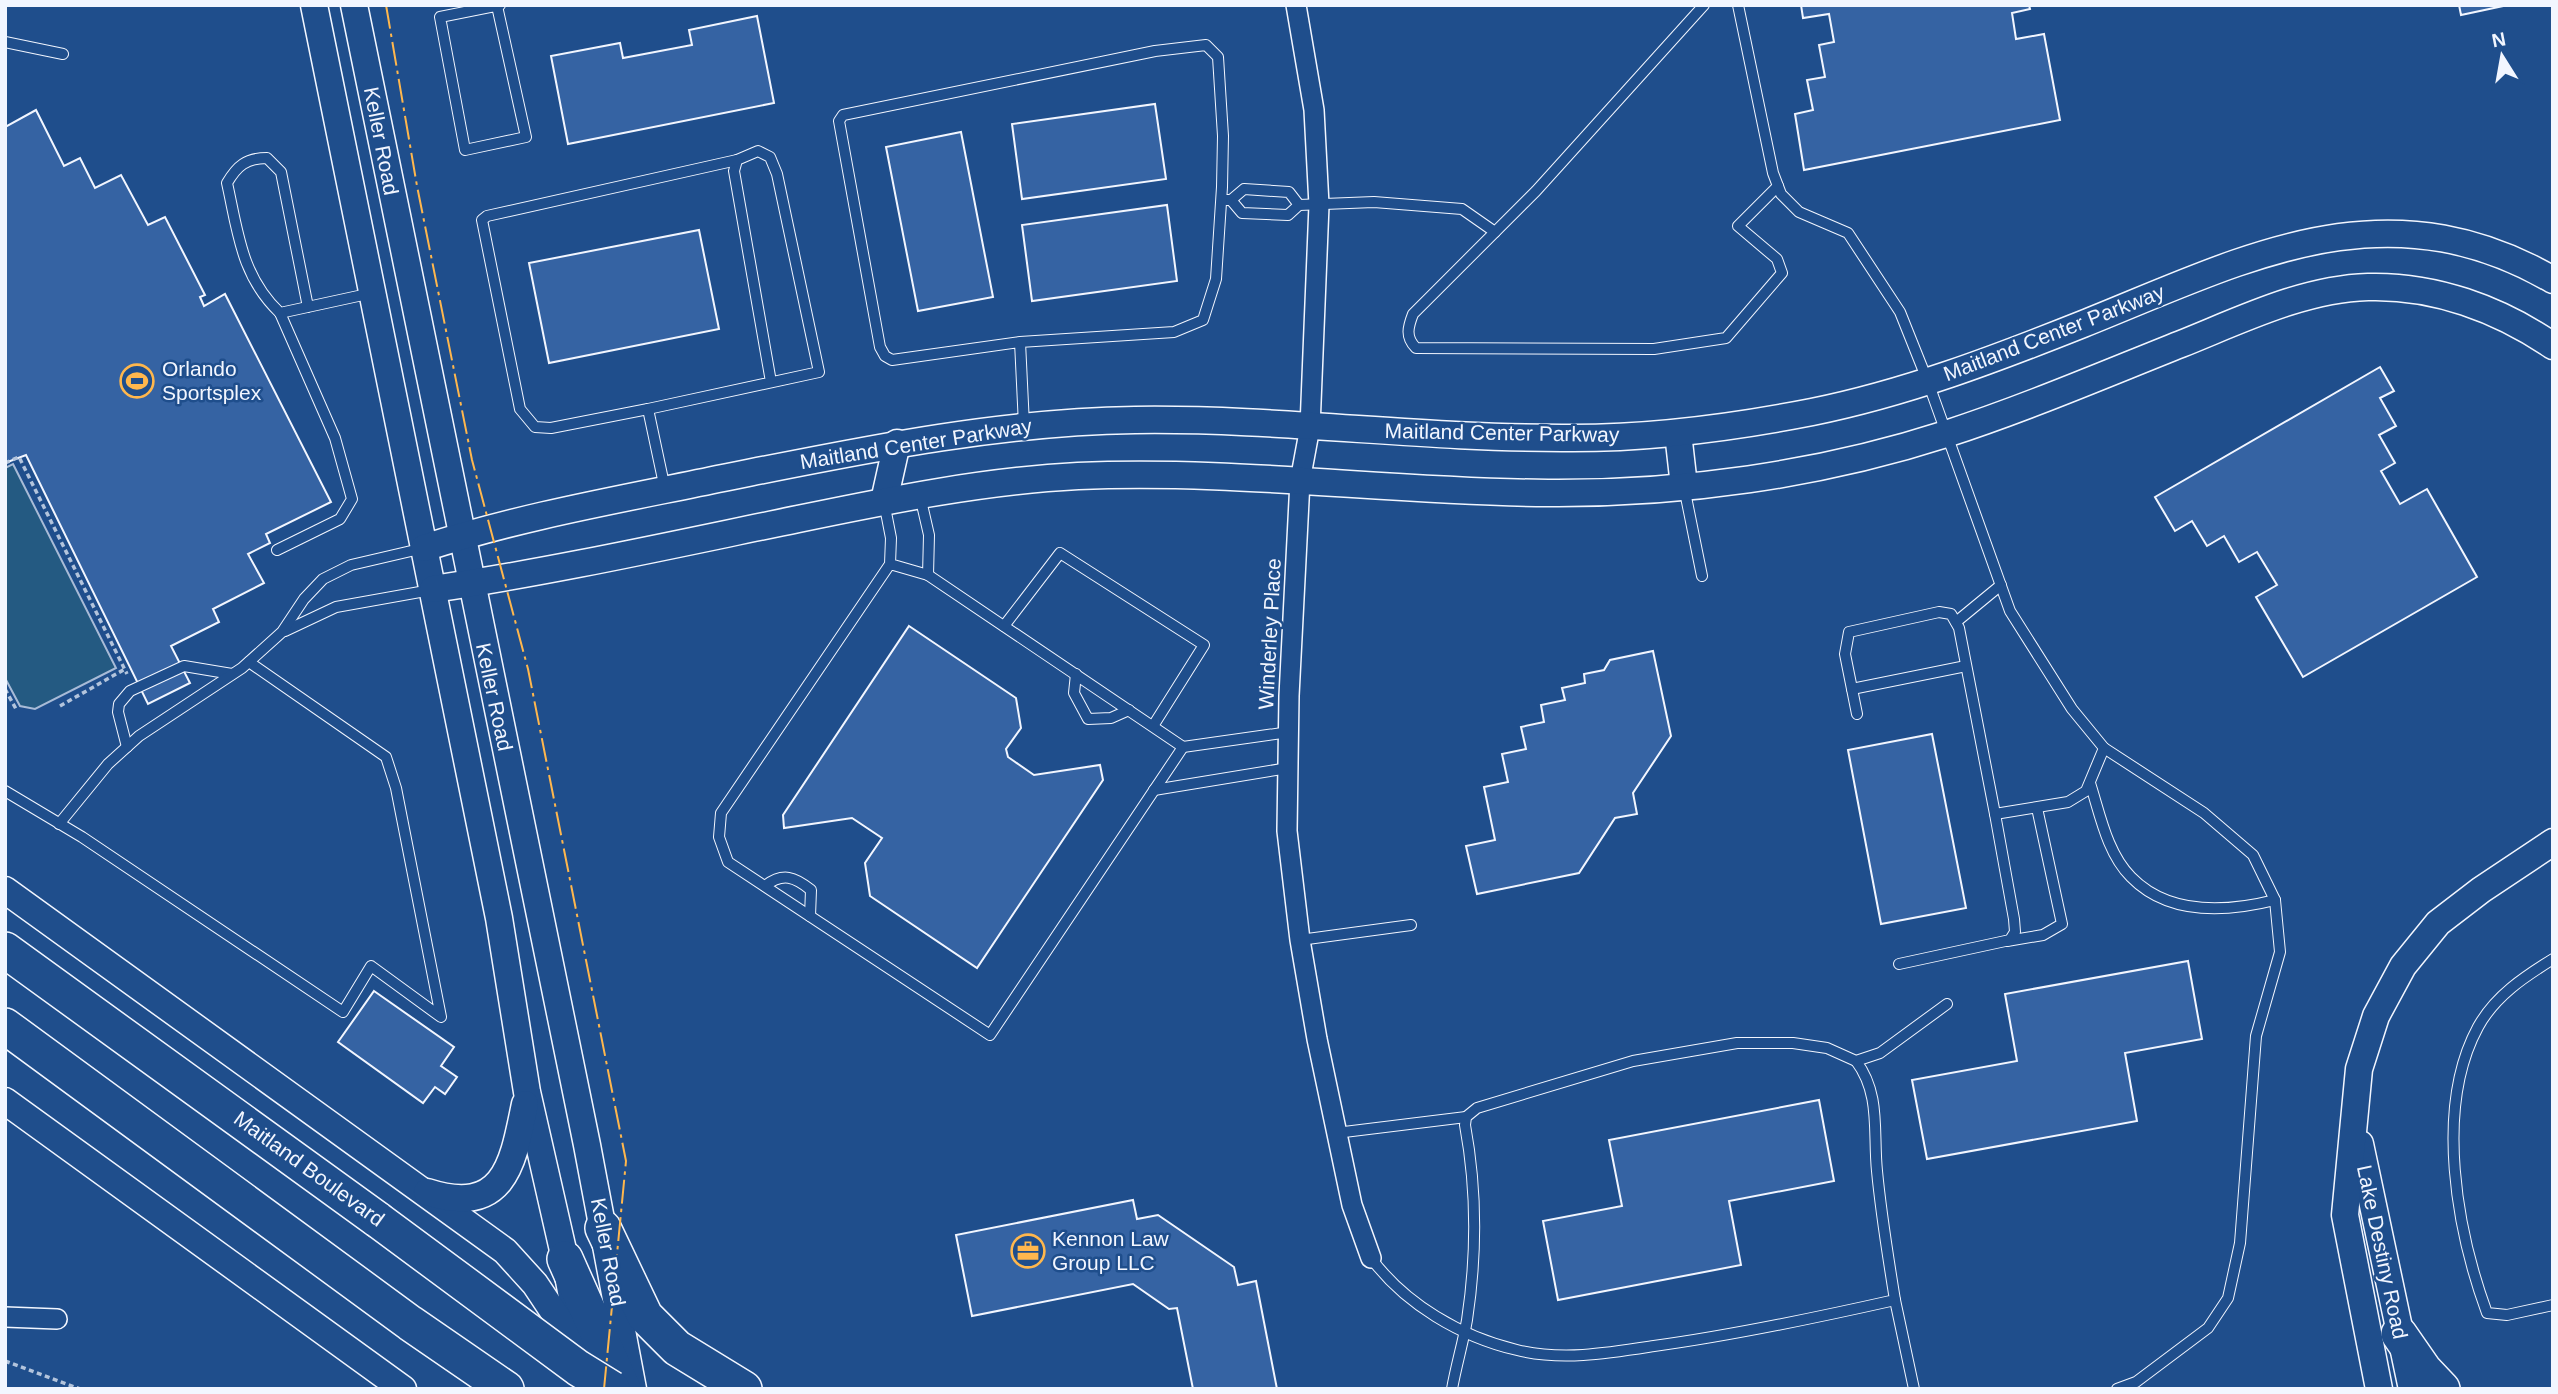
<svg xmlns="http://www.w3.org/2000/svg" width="2558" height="1394" font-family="Arial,sans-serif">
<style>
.green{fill:#245a82;stroke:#a8bbd7;stroke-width:2}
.building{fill:#3563a3;stroke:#f2f6ff;stroke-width:2}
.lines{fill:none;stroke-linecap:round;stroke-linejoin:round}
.lane-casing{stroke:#f2f6ff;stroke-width:12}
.street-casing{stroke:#f2f6ff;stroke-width:22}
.secondary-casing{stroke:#f2f6ff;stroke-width:29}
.highway-casing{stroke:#f2f6ff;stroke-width:38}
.path{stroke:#b3c4dc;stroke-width:3.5;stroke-dasharray:5 3.5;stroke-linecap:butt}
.lane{stroke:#1f4e8c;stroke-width:10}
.street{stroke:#1f4e8c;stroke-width:19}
.secondary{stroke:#1f4e8c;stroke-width:26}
.highway{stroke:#1f4e8c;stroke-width:35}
.highway-bridge-casing{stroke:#f2f6ff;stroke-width:38;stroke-linecap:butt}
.highway-bridge{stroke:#1f4e8c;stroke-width:35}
.power{stroke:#ffb74d;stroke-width:2;stroke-dasharray:24 5 3.5 5;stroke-linecap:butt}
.labels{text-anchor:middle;stroke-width:5;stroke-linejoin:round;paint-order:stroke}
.street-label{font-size:21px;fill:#f2f6ff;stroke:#1f4e8c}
.poi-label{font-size:21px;fill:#f2f6ff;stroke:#1f4e8c;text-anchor:start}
</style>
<rect width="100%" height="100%" fill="#1f4e8c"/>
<!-- green -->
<polygon class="green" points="13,464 116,668 35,709 20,706 5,678 5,468"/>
<!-- building -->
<g class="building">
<polygon points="1801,5 2029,5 2030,9 2012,13 2016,39 2044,34 2060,120 1804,170 1795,114 1813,110 1807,80 1825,77 1819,45 1834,42 1829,14 1803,18"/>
<polygon points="2459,5 2508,5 2461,15"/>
<polygon points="757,16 774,103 568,144 551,56 620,43 623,58 692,45 689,30"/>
<polygon points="1155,104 1166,179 1022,199 1012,124"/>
<polygon points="36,110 64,166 80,158 95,188 121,175 148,225 165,217 205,295 200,297 204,306 225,294 331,502 266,534 270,543 248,554 264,583 213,609 219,622 171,646 190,683 148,704 26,455 5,463 5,127"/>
<polygon points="961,132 993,297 918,311 886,147"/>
<polygon points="1167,205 1177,281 1032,301 1022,225"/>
<polygon points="699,230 719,329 549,363 529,263"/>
<polygon points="2380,367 2394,391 2380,398 2396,426 2379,435 2395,463 2381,471 2400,504 2427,489 2477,577 2303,677 2256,597 2277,585 2257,552 2239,562 2224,536 2207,546 2192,521 2175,531 2155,497"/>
<polygon points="909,626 1016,698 1021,728 1006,749 1008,757 1034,775 1100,765 1103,780 977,968 870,896 865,863 882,838 852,818 784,828 783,815"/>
<polygon points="1653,651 1671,736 1633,793 1637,814 1615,818 1579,873 1477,894 1466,846 1495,840 1484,787 1508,782 1502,754 1526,749 1521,727 1544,722 1541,705 1565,700 1562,688 1585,683 1584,674 1604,670 1610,660"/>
<polygon points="1932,734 1966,908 1881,924 1848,750"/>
<polygon points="2188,961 2202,1039 2125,1053 2137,1121 1927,1159 1912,1080 2017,1061 2005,994"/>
<polygon points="374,991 454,1047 441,1066 457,1077 445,1094 435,1087 423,1103 338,1042"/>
<polygon points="1819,1100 1834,1181 1729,1201 1741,1265 1558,1300 1543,1221 1622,1206 1609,1140"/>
<polygon points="1133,1200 1137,1219 1158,1215 1234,1267 1238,1285 1256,1281 1277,1389 1193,1389 1177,1308 1169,1309 1133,1284 972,1316 956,1235"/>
</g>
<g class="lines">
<defs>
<g id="lane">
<path d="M1704,5L1536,191L1413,314C1408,327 1405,337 1416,348L1654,349L1726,338L1782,273L1777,259L1738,226L1778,186"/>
<polyline points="1738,5 1773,173 1781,194 1799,212 1848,233 1900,312 1928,382 2010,611 2072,709 2104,748 2204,813 2253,855 2275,900 2280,952 2256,1036 2240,1243 2228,1298 2208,1328 2136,1382 2117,1389"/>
<polyline points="497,6 526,137 465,150 440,17 500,5"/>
<polyline points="5,42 63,54"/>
<polyline points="1226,200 1231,200 1244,189 1289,192 1299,205"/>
<polyline points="1231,200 1242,213 1288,215 1299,205 1374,202 1462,209 1495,232"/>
<path d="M308,307L281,172L267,158C246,158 237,166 227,183C238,232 241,276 280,313L372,293"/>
<polyline points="1020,342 1174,332 1203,320 1216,279 1222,187 1223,136 1218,57 1206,45 1155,51 843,115 839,121 880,347 885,356 892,360 1020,342 1024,425"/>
<polyline points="648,409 819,372 777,174 770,157 758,151 737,160 734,171 771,382"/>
<polyline points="1684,487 1702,576"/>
<polyline points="665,489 648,409 551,428 535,427 520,409 482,220 487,216 737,160"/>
<polyline points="920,496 929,535 928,575"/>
<polyline points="884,502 891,538 890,564 721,813 719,837 728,862 990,1035 1183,747 928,575 890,564"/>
<polyline points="277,550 340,519 352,499 335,438 280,313"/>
<polyline points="1956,622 2001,585"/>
<polyline points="1004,626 1060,553 1204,645 1153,726"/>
<polyline points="285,631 336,607 431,590"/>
<polyline points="1076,674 1074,693 1088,719 1111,718 1129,710"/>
<polyline points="1852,689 1966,666"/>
<polyline points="1857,714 1845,654 1849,632 1939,612 1951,614 1959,628 1995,814 2068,802 2086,791 2104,748"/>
<polyline points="127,747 118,712 119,704 130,691 184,666 232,674"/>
<polyline points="1183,747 1289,732"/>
<path d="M2090,783C2100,814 2107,853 2131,877C2169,916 2227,912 2275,900"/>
<polyline points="1154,790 1288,768"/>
<polyline points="5,791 82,837 343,1012 371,966 441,1017 396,788 386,757 249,662"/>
<polyline points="59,824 108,764 139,736 242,668 282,632 304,599 323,579 351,565 424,548"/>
<path d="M765,886C783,872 795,877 811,890L810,916"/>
<polyline points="1300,940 1411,925"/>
<polyline points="2007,941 2043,935 2062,924 2037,808"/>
<path d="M2553,959C2524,977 2495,996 2478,1027C2434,1108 2457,1231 2487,1313L2507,1315L2553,1305"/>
<polyline points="1899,964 2010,940 2015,932 2014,919 1995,814"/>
<polyline points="1336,1133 1466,1117"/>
<path d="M1371,1258C1405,1304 1461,1337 1517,1350C1562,1361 1609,1353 1654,1346C1735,1335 1815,1318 1895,1300C1888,1257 1881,1214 1877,1171C1873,1132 1881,1094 1856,1061"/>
<polyline points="1895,1300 1914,1389"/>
<path d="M1452,1389C1456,1366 1463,1343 1467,1320C1477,1254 1477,1190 1465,1125L1466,1117L1477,1108L1633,1061L1737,1043H1793L1827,1048L1856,1061L1880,1053L1947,1004"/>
</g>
<g id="street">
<polyline points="1296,5 1314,110 1319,205 1310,427 1300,481 1289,696 1287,831 1300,940 1317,1039 1352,1205 1371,1258"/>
<polyline points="5,1317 57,1319"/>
</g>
<g id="secondary">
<polyline points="314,5 499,918 527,1092 565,1259 588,1383"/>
<polyline points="354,5 587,1145 633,1389"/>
<polyline points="1678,433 1684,486"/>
<polyline points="884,501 897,443"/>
<path d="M424,548C522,516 622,499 723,478C859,451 995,422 1135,420C1277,418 1419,438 1562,438C1646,439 1730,428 1812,412C1906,393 1995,359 2083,324C2243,260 2384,182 2553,280"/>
<path d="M433,589C555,571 676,544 798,519C890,500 983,481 1078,476C1235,469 1391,492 1548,493C1681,494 1819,475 1946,434C2026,408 2103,375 2181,344C2241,320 2303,289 2368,287C2434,285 2499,309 2553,346"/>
<polyline points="5,890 505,1251 535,1284 575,1344"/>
<polyline points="5,1101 403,1389"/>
<polyline points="2360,1144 2412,1389"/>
<path d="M427,1192C505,1217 513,1163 525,1104"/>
<polyline points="2379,1389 2345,1215 2359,1069 2376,1016 2403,966 2438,923 2481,890 2553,842"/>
</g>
<g id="highway">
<polyline points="5,950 378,1220"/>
<polyline points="5,1026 410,1323 506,1389"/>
<polyline points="603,1228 645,1316 677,1348 744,1389"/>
<polyline points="565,1259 623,1389"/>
<polyline points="2399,1334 2424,1370 2442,1389"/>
</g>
</defs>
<!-- lane casing -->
<use href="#lane" class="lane-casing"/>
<!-- street casing -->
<use href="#street" class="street-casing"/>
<!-- secondary casing -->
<use href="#secondary" class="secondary-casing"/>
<!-- highway casing -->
<use href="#highway" class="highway-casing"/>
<!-- path -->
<g class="path">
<polyline points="5,463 19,457 127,674"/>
<polyline points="5,689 16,709"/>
<polyline points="60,706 125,669"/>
<polyline points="5,1361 80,1389"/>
</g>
<!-- lane -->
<use href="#lane" class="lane"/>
<!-- street -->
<use href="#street" class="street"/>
<!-- secondary -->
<use href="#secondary" class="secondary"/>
<!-- highway -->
<use href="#highway" class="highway"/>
<defs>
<polyline id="highway-bridge" points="378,1220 578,1368 612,1389"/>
</defs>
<!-- highway-bridge casing -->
<use href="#highway-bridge" class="highway-bridge-casing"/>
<!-- highway-bridge -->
<use href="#highway-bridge" class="highway-bridge"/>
<!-- power -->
<polyline class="power" points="386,5 417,186 472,460 528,669 626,1161 604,1389"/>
</g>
<!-- icons -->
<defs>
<symbol id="stadium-ring" viewBox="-11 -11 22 22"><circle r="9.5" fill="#1f4e8c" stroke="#ffb74d" stroke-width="1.5"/><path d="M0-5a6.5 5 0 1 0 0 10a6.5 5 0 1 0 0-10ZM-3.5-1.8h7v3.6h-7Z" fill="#ffb74d"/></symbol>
<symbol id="office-ring" viewBox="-11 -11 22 22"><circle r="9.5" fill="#1f4e8c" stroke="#ffb74d" stroke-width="1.5"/><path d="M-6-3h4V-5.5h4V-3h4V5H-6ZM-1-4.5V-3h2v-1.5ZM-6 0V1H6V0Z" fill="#ffb74d"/></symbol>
</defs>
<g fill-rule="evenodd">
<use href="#stadium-ring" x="118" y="362" width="38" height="38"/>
<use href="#office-ring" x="1009" y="1232" width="38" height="38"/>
</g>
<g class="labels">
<!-- street labels -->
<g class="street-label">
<text transform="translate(381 141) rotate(79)" y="7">Keller Road</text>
<text transform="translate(2054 333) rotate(-21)" y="7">Maitland Center Parkway</text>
<text transform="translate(1502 433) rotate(1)" y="7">Maitland Center Parkway</text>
<text transform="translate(916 444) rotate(-9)" y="7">Maitland Center Parkway</text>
<text transform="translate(1270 634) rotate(-87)" y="7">Winderley Place</text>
<text transform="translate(494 697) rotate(78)" y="7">Keller Road</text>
<text transform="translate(309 1169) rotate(36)" y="7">Maitland Boulevard</text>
<text transform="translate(608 1252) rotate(79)" y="7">Keller Road</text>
<text transform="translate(2382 1252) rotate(78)" y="7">Lake Destiny Road</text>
</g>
<!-- poi labels -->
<g class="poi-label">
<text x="162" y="376">Orlando<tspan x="162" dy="24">Sportsplex</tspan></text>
<text x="1052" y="1246">Kennon Law<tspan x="1052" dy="24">Group LLC</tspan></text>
</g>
</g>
<!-- border -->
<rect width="2558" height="1394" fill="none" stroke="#f2f6ff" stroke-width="14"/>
<!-- north arrow -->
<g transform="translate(2502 56) rotate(349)" stroke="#1f4e8c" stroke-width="5" paint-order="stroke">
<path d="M0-5L12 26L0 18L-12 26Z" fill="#f2f6ff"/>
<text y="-10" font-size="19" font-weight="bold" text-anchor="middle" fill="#f2f6ff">N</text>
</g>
</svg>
